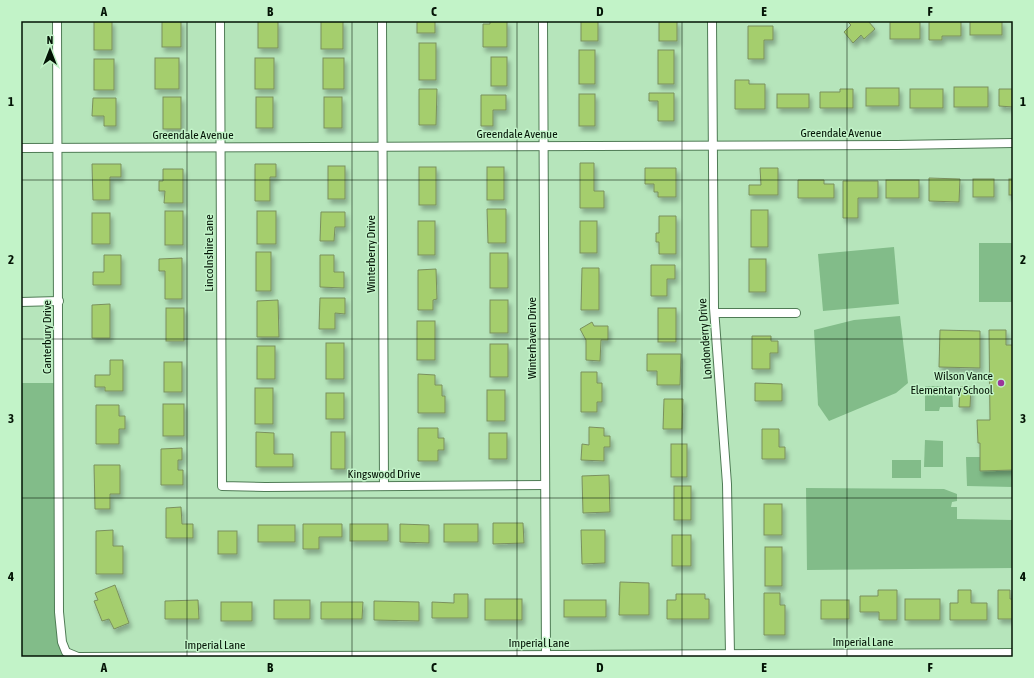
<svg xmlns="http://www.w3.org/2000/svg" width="1034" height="678" font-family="'Asap Condensed',sans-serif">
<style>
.green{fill:#82bc89}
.building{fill:#a5ce6d;stroke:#7a905e;filter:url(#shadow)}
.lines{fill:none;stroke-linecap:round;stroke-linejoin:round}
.street-casing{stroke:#4f7b55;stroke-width:10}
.street{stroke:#fff;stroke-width:8}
.grid{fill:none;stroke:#031305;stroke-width:1;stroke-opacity:0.55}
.poi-dot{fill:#9b369b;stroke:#c2f3c8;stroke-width:1.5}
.labels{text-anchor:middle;stroke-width:3;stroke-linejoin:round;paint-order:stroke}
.street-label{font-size:12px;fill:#031305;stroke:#c2f3c8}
.poi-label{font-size:12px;fill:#031305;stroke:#c2f3c8;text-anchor:end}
.neatline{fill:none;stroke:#031305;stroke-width:1.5}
.grid-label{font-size:13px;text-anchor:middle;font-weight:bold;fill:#031305}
</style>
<defs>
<filter id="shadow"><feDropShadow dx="2.5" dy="4.5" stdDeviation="2" flood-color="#0004"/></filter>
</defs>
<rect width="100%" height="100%" fill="#b6e5bb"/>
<!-- green -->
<g class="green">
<rect x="979" y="243" width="34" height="59"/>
<polygon points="894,247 899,304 823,311 818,254"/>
<polygon points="900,316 908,383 896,393 829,421 818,405 814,330 854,320"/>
<polygon points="21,383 59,383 59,612 66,652 78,657 546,657 21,657"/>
<polygon points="925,386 941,386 946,390 952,390 953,407 940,407 939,411 925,411"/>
<polygon points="925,440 943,441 943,467 924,467"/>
<polygon points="966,457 980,457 980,471 1013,470 1013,487 967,486"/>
<rect x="892" y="460" width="29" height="18"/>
<polygon points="806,488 944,489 957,494 957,501 952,502 951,507 957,507 957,519 1013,520 1013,568 807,570"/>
</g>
<!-- building -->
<g class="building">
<rect x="94" y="21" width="18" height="29"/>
<rect x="162" y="21" width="19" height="26"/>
<rect x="258" y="21" width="20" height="27"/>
<rect x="321" y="21" width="22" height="28"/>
<rect x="417" y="21" width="18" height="12"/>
<polygon points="490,21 507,21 507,47 483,47 483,24 490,24"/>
<rect x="581" y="21" width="17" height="20"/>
<rect x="659" y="21" width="18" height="20"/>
<polygon points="847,21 868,21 875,29 864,39 861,35 853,43 844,32 851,25"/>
<polygon points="929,21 961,21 961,36 942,36 942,40 929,40"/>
<rect x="970" y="21" width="32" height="14"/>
<rect x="890" y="22" width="30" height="17"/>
<polygon points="748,26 773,26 773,40 764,40 764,59 748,59"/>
<rect x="419" y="43" width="17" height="37"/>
<rect x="579" y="50" width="16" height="34"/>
<rect x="658" y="50" width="16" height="34"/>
<rect x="491" y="57" width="16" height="29"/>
<rect x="155" y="58" width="24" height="31"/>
<rect x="255" y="58" width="19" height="31"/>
<rect x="323" y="58" width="21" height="31"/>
<rect x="94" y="59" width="20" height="31"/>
<polygon points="735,80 749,80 749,84 765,84 765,109 735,109"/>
<rect x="954" y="87" width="34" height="20"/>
<rect x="866" y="88" width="33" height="18"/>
<polygon points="419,89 437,89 436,125 419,125"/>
<polygon points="840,89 853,89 853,108 820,108 820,92 840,92"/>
<rect x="910" y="89" width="33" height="19"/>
<polygon points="999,89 1013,89 1013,107 999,106"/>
<polygon points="649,93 674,93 674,121 658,121 658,101 649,101"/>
<rect x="579" y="94" width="16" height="32"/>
<rect x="777" y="94" width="32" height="14"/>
<polygon points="481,95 506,95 506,110 493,110 493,126 481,126"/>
<rect x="163" y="97" width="18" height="32"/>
<rect x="256" y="97" width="17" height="31"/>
<rect x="324" y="97" width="18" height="31"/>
<polygon points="93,98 116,98 116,126 104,126 104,116 92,116"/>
<polygon points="580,163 594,163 594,191 604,191 604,208 580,208"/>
<polygon points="92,164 121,164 121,177 110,177 110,200 93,200"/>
<polygon points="255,164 276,164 276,177 270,177 270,201 255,201"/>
<rect x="328" y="166" width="17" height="33"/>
<rect x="419" y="167" width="17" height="38"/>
<rect x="487" y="167" width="17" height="33"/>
<polygon points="645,168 676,168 676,197 658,197 658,192 654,192 654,184 645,184"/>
<polygon points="760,168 778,168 778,195 749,195 749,185 761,185"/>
<polygon points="163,169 183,169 183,203 164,203 165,191 159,191 159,181 163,181"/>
<polygon points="929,178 960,179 959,202 929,201"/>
<rect x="973" y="179" width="21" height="18"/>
<rect x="1009" y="179" width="4" height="16"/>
<polygon points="798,180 824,180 824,184 834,184 834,198 798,198"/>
<rect x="886" y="180" width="33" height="18"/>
<polygon points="843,181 878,181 878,198 858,198 858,218 843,218"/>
<polygon points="487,209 506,209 506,243 488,243"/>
<rect x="751" y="210" width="17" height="37"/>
<rect x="165" y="211" width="18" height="34"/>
<rect x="257" y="211" width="19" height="33"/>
<polygon points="321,212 345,212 345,227 335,227 334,241 320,241"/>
<rect x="92" y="213" width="18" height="31"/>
<polygon points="659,216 676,216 676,254 659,254 659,242 656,242 656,233 659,233"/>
<rect x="418" y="221" width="17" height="34"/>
<rect x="580" y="221" width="17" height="32"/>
<rect x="256" y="252" width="15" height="39"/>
<rect x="490" y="253" width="18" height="35"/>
<polygon points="104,255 121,255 121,285 93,285 93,272 104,272"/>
<polygon points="320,255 334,255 334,272 344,272 344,288 320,287"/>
<polygon points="182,258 182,299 165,299 165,271 159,271 159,259"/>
<rect x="749" y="259" width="17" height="33"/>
<polygon points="651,265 675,265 675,279 667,279 667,296 651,296"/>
<polygon points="582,268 599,268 599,310 581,310"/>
<polygon points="436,269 437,299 433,300 433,310 418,310 418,270"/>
<polygon points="320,298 345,298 345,314 335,313 335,329 319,329"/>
<polygon points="278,300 279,337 257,337 257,301"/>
<rect x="490" y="300" width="18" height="33"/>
<polygon points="110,304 110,338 92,338 92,305"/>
<rect x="166" y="308" width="18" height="33"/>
<rect x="658" y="308" width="18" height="34"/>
<rect x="417" y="321" width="18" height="39"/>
<polygon points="592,322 594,326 608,326 608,340 601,340 600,361 586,360 586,340 580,329"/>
<polygon points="940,330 980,331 980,368 939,367"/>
<polygon points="989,330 1006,330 1006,345 1013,345 1013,470 980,471 980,443 978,443 977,420 990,420"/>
<polygon points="752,336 771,336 771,341 778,341 778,353 770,353 770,369 752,369"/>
<rect x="326" y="343" width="18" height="36"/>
<rect x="490" y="344" width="18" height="33"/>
<rect x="257" y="346" width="18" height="33"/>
<polygon points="647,354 681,354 680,385 657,385 657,371 647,371"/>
<polygon points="110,360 123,360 123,391 105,391 105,387 95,387 95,375 110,375"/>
<rect x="164" y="362" width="18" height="30"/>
<polygon points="581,372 597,372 597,383 602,383 602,402 597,402 597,412 581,412"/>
<polygon points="418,374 435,375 435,385 442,385 442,396 445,396 445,413 418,413"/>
<polygon points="755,383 782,384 782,401 755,401"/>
<polygon points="960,387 971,387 970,407 959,407"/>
<rect x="255" y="388" width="18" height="36"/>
<rect x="487" y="390" width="18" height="31"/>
<rect x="326" y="393" width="18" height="26"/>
<polygon points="664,399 683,399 682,429 663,429"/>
<rect x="163" y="404" width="21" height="32"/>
<polygon points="96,405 119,405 119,416 125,416 125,429 119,429 119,444 96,444"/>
<polygon points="589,427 604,428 604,436 610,436 610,447 604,447 604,461 581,460 582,444 589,445"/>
<polygon points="418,428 438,428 438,438 444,438 444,450 438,450 438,461 418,461"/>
<polygon points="762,429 779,429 779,447 785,447 785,459 762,459"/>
<polygon points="256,432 274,433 274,454 293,454 293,467 256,467"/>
<rect x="331" y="432" width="14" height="37"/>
<rect x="489" y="433" width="18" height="26"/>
<rect x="671" y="444" width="16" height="33"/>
<polygon points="182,448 182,460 178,460 178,470 183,470 183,485 161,485 161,449"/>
<polygon points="94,465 120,465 120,494 110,494 110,509 95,509"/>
<polygon points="609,475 610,512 583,513 582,476"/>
<rect x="674" y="486" width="17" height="34"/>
<rect x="764" y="504" width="18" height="31"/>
<polygon points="181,507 182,524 193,524 193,538 166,538 166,508"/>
<polygon points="493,523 523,523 524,543 493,544"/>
<polygon points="303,524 342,524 342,537 319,537 319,549 303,549"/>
<rect x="350" y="524" width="38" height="17"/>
<polygon points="400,524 429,525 429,543 400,542"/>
<rect x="444" y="524" width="34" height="18"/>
<rect x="258" y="525" width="37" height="17"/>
<polygon points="113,530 113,546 123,546 123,574 96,574 96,531"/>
<polygon points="581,530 605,530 605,563 582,564"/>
<rect x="218" y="531" width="19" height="23"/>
<rect x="672" y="535" width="19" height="31"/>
<rect x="765" y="547" width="17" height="39"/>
<polygon points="620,582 649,583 649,615 619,615"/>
<polygon points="115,585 129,623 114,629 109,619 102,621 94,601 98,600 95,593"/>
<polygon points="878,590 897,590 897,620 879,620 879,612 860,612 860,596 878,596"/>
<polygon points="958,590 971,590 971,603 987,603 987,620 950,620 950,603 958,603"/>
<polygon points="998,590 1010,590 1010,599 1013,599 1013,619 998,619"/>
<polygon points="764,593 780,593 780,605 785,605 785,635 764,635"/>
<polygon points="454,594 468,594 468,618 432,618 432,602 454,603"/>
<polygon points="676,594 705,594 705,599 709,599 709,619 667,619 667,600 676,600"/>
<rect x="485" y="599" width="37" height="21"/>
<rect x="905" y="599" width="35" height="21"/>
<polygon points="198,600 199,619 165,619 165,601"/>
<rect x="274" y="600" width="36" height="19"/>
<rect x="564" y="600" width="42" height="17"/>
<rect x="821" y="600" width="28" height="19"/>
<polygon points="374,601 419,602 419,621 374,620"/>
<rect x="221" y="602" width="31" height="19"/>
<polygon points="321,602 363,602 362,619 321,619"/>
</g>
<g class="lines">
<defs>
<g id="street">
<polyline points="57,21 59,612 62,642 66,652 78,657 1013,653"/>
<polyline points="220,21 222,486 265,487 545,485"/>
<polyline points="382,21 384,486"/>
<polyline points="543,21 546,655"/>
<polyline points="712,21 714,308 727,484 730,654"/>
<polyline points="21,148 897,145 1013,143"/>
<polyline points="21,302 59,301"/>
<polyline points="715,313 796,313"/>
</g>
</defs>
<!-- street casing -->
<use href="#street" class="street-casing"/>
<!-- street -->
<use href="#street" class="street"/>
</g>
<!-- grid -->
<path class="grid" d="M187,21V657M352,21V657M517,21V657M682,21V657M847,21V657M21,180H1013M21,339H1013M21,498H1013"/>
<!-- markers -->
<circle class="poi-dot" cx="1001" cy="383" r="4"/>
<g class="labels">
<!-- street labels -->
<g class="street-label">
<text x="841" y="137">Greendale Avenue</text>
<text x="517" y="138">Greendale Avenue</text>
<text x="193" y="139">Greendale Avenue</text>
<text transform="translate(209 253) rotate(-90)" y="4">Lincolnshire Lane</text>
<text transform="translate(371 254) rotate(-90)" y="4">Winterberry Drive</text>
<text transform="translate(47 337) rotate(-90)" y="4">Canterbury Drive</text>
<text transform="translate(532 338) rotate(-90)" y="4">Winterhaven Drive</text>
<text transform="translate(705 339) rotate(-94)" y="4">Londonderry Drive</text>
<text x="384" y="478">Kingswood Drive</text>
<text x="863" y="646">Imperial Lane</text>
<text x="539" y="647">Imperial Lane</text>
<text x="215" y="649">Imperial Lane</text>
</g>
<!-- poi labels -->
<g class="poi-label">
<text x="993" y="380">Wilson Vance<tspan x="993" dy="14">Elementary School</tspan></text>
</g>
</g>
<!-- border -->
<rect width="1034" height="678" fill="none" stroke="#c2f3c8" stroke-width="44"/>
<!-- north arrow -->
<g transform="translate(50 50)" stroke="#c2f3c8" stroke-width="3" paint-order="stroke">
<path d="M0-3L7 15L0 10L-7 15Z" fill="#031305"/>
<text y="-6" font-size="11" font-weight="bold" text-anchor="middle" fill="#031305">N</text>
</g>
<rect x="22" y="22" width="990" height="634" class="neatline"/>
<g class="grid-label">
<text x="104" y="16">A</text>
<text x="270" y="16">B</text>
<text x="434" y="16">C</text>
<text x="600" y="16">D</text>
<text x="764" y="16">E</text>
<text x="930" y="16">F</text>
<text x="11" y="106">1</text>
<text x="1023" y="106">1</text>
<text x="11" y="264">2</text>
<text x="1023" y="264">2</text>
<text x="11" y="423">3</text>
<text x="1023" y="423">3</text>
<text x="11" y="581">4</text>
<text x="1023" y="581">4</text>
<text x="104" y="672">A</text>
<text x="270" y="672">B</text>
<text x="434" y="672">C</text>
<text x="600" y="672">D</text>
<text x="764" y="672">E</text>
<text x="930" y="672">F</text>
</g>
</svg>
